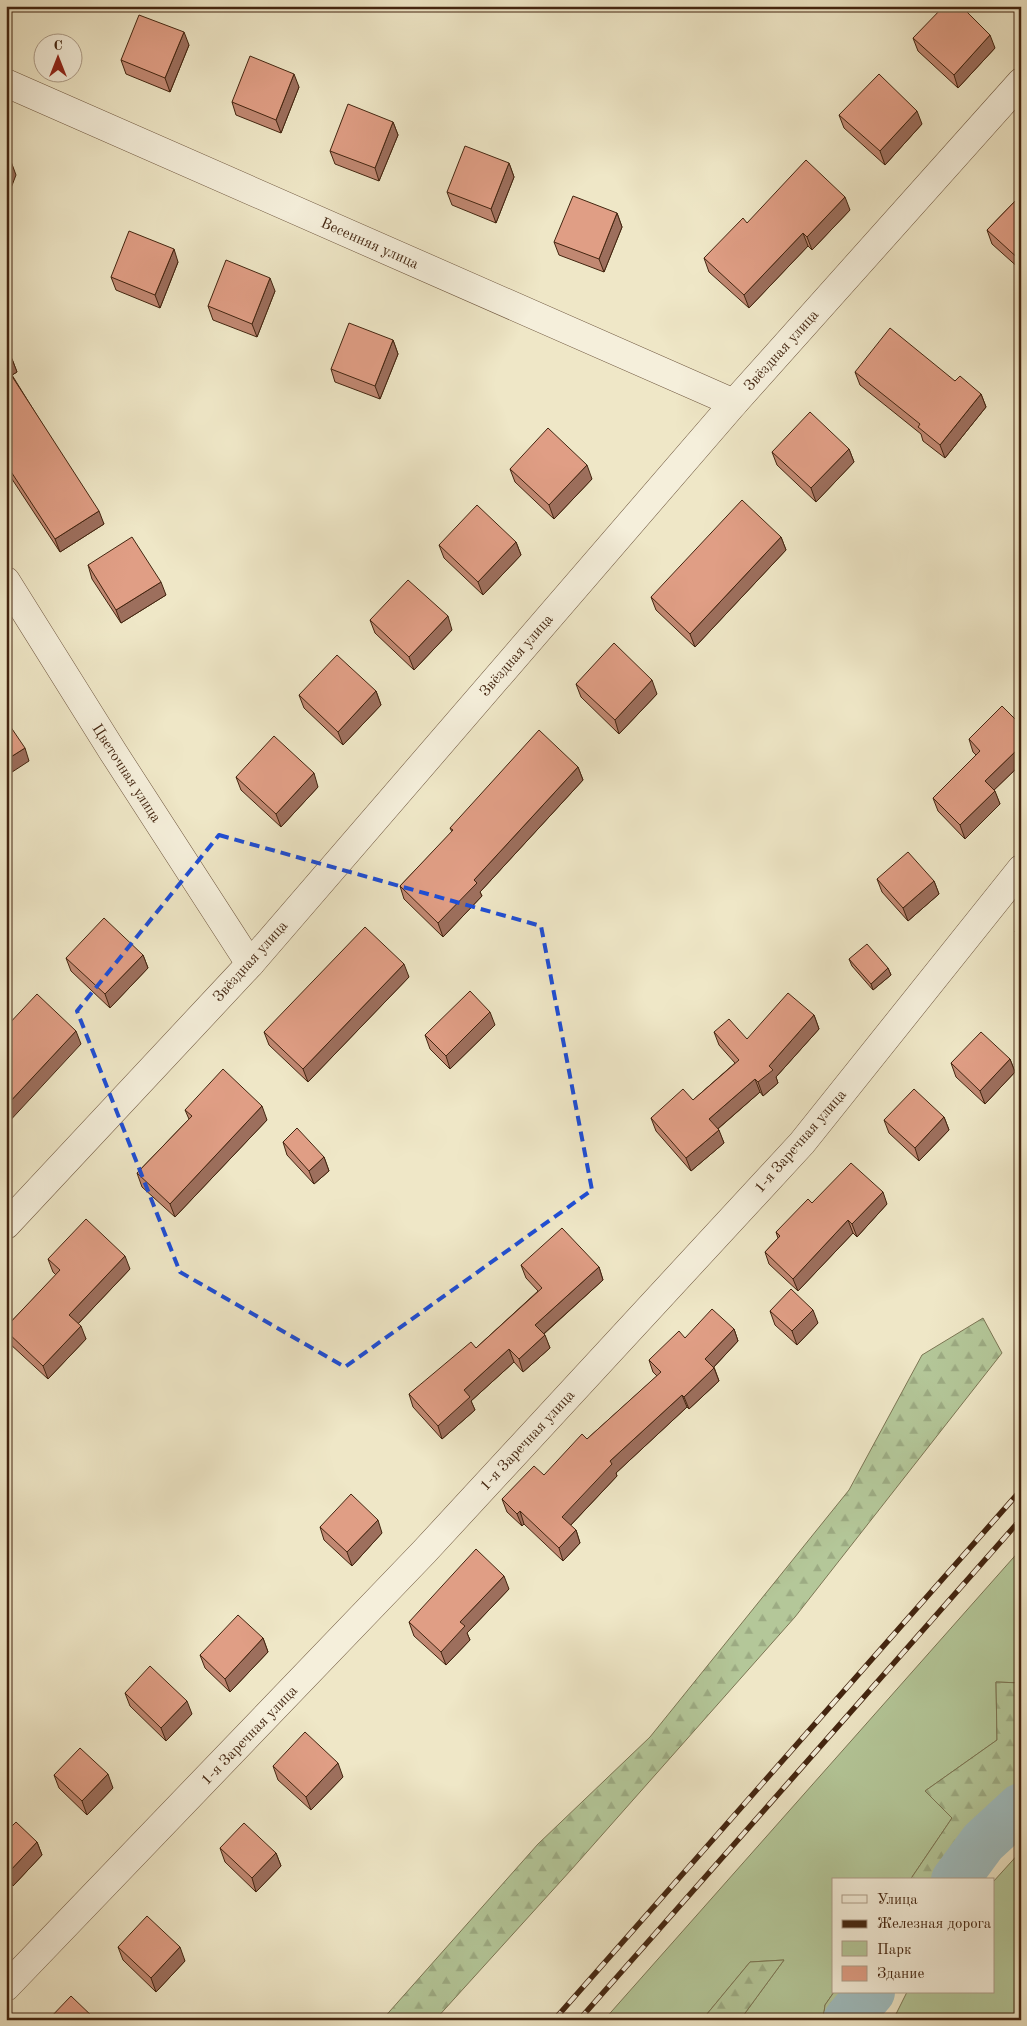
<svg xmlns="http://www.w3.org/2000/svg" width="1027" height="2026" font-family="'Old Standard TT',serif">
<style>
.green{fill:#b4c799;stroke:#7c7654}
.forest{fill:url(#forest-firs);stroke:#7c7654}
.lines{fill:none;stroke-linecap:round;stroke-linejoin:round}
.river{stroke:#9fbdc0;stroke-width:48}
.minor-casing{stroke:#6e563e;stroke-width:29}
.minor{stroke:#f5efdb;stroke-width:28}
.rail-casing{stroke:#432510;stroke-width:5.5}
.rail{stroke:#f5efdb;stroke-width:4;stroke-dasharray:11;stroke-linecap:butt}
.wall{fill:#c18872;stroke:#432510}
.shaded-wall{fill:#9d6f5d;stroke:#432510}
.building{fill:#e09e85;stroke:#432510}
.marked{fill:none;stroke:#1d4ed8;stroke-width:4;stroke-dasharray:10 6;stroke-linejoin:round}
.labels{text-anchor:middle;stroke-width:4;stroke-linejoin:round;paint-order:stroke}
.street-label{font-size:15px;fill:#432510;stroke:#f5efdb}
</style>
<defs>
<pattern id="forest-firs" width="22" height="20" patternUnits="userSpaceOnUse" patternTransform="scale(1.25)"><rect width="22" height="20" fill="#b4c799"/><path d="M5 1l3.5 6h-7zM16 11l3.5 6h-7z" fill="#9cab83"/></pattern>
</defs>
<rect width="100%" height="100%" fill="#efe7c7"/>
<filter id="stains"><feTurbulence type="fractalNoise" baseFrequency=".004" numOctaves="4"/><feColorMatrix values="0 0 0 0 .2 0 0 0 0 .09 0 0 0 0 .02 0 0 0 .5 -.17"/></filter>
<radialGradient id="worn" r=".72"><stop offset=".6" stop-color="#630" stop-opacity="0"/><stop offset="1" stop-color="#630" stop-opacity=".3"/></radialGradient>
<!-- green -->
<g class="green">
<polygon points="1021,1549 1021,1683 996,1682 997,1740 925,1791 952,1818 910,1880 833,1880 834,1992 825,2005 823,2020 740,2020 784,1960 750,1962 702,2020 604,2020"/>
<polygon points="1021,1851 1021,2020 893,2020 907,1992 993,1992 993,1882"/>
</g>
<!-- forest -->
<g class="forest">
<polygon points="983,1318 1002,1353 795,1617 571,1870 435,2020 382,2020 538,1844 650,1737 849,1490 922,1355"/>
<polygon points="996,1682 1021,1683 1021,1797 976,1838 946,1880 910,1880 952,1818 925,1791 997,1740"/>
<polygon points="784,1960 740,2020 702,2020 750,1962"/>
<polygon points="834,1992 862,1992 838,2020 823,2020 825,2005"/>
</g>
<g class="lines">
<!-- river -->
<g class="river">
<polyline points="955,1880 983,1842 1021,1807"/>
<polyline points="847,2020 871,1992"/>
</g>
<defs>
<g id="minor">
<polyline points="6,83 734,403"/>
<polyline points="6,581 113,752 250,964"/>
<polyline points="6,1225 250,964 734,403 1021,82"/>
<polyline points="6,1987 424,1552 802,1143 1021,869"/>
</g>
</defs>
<!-- minor casing -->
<use href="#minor" class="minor-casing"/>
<!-- minor -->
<use href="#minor" class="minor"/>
<defs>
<g id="rail">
<polyline points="554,2020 1021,1490"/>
<polyline points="579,2020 1021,1519"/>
</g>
</defs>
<!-- rail casing -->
<use href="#rail" class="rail-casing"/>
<!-- rail -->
<use href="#rail" class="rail"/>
</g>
<!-- wall -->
<g class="wall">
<polygon points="913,38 995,48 958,88 918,51"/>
<polygon points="189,45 170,92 126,74 121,60"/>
<polygon points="299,87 281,133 236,115 232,102"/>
<polygon points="839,115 922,124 885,165 844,128"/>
<polygon points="393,122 398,135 379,181 335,164 330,151"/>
<polygon points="509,163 514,177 496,223 452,205 447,192"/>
<polygon points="1021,195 1021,270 992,244 987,230"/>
<polygon points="850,210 812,250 808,246 749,308 709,272 704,258 747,223"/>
<polygon points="617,213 622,227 604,272 559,255 554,242"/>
<polygon points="178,262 160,308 116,290 111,277"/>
<polygon points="275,291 257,337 213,320 208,306"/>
<polygon points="393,340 398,354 380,399 335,382 331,369"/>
<polygon points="6,350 12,359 17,372 12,375 104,524 60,552 6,470"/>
<polygon points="855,372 955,381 981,394 986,407 945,458 923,441 921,434 860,385"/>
<polygon points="849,449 854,462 816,502 777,465 772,452"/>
<polygon points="510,469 592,479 554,519 515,482"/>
<polygon points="781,537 786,550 695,647 656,610 651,597"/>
<polygon points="516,542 521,555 483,595 444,558 439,545"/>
<polygon points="88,565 166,595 121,623 92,579"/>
<polygon points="370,620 452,630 414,670 375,633"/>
<polygon points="576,684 657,694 619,734 581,697"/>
<polygon points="376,691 381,705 343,745 304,708 299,695"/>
<polygon points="969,739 1021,764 994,790 1000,804 965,839 938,811 933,798 976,755 973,752"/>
<polygon points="578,767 583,780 480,892 482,896 443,937 404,899 400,886 452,832 450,828"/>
<polygon points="236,777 318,787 281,827 241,790"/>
<polygon points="877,879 934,881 939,894 908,921 882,892"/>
<polygon points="1021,925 1021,944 1015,931"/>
<polygon points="143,955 148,968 110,1008 71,971 66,958"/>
<polygon points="849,959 888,968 891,975 873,990 852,966"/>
<polygon points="409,977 308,1082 269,1045 264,1032"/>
<polygon points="814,1015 819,1029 776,1077 778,1083 763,1096 760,1092 718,1129 724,1143 691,1171 656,1131 651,1118 693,1100 735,1063 719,1045 714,1032 747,1039"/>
<polygon points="495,1025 450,1069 430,1049 425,1035"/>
<polygon points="1010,1059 1015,1072 985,1104 956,1077 951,1063"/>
<polygon points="185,1110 267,1120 175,1217 142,1187 137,1173 189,1119"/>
<polygon points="944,1117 949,1130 919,1161 889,1133 884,1120"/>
<polygon points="283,1142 324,1157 329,1171 314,1184 287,1155"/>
<polygon points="812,1203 887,1204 857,1237 853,1233 798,1291 769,1264 765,1252 778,1238 776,1232"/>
<polygon points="48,1259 130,1269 78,1324 86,1339 48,1379 9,1343 6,1336 6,1327 56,1275 53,1272"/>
<polygon points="521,1265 599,1267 603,1280 544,1334 550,1348 523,1372 514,1362 471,1401 475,1410 442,1439 413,1407 409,1394 476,1348 538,1291 526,1278"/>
<polygon points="770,1311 818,1323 797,1345 775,1325"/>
<polygon points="734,1329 738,1341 714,1367 719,1381 689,1409 687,1407 616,1473 617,1476 570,1526 576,1530 580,1543 563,1561 524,1524 522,1526 507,1512 502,1499 544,1475 587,1439 657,1376 653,1372 649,1360"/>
<polygon points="320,1527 382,1533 352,1566 324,1540"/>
<polygon points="509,1589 467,1633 470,1640 446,1665 414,1636 409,1622"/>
<polygon points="263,1638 268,1652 230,1692 205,1668 200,1655"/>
<polygon points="125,1693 192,1714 166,1741 130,1706"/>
<polygon points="273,1766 343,1777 311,1810 278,1780"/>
<polygon points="54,1775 113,1788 87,1815 59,1788"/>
<polygon points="6,1832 37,1842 42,1855 13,1886 6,1880"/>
<polygon points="220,1848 276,1853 281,1866 256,1892 225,1862"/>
<polygon points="118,1947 185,1961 156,1992 123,1960"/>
</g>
<!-- shaded-wall -->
<g class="shaded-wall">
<polygon points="184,32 189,45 170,92 165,78"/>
<polygon points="990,35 995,48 958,88 954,75"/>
<polygon points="294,74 299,87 281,133 276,120"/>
<polygon points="917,111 922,124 885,165 880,151"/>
<polygon points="393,122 398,135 379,181 375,168"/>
<polygon points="9,156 16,175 6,201 6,163"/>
<polygon points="509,163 514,177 496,223 491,209"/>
<polygon points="845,197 850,210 812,250 807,237"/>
<polygon points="617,213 622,227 604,272 599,259"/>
<polygon points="803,233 808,246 749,308 744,295"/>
<polygon points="174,249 178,262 160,308 155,295"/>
<polygon points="270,278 275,291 257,337 252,324"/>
<polygon points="393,340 398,354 380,399 375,386"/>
<polygon points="12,359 17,372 9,377 6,369 6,362"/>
<polygon points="981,394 986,407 945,458 940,445"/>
<polygon points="849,449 854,462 816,502 811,488"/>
<polygon points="587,465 592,479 554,519 549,505"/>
<polygon points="99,511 104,524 60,552 55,539"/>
<polygon points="781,537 786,550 695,647 690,634"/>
<polygon points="516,542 521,555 483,595 478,582"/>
<polygon points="161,582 166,595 121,623 116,610"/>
<polygon points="448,616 452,630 414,670 409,657"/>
<polygon points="652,680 657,694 619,734 615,720"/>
<polygon points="376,691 381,705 343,745 338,732"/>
<polygon points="1021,746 1021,764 990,794 985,781"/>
<polygon points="25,748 29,761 6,776 6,760"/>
<polygon points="578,767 583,780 480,892 482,896 443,937 438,923 474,880"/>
<polygon points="314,773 318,787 281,827 276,814"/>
<polygon points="995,791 1000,804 965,839 960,825"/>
<polygon points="934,881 939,894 908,921 903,908"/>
<polygon points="143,955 148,968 110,1008 105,994"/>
<polygon points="404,964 409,977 308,1082 303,1069"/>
<polygon points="888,968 891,975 873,990 871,984"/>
<polygon points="490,1012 495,1025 450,1069 446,1056"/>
<polygon points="814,1015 819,1029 776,1077 778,1083 763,1096 758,1082 769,1066"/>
<polygon points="76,1031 81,1044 6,1125 6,1106"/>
<polygon points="1010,1059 1015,1072 985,1104 980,1091"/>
<polygon points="755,1079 760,1092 714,1132 709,1119"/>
<polygon points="262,1106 267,1120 175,1217 170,1204"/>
<polygon points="944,1117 949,1130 919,1161 915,1148"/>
<polygon points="719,1130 724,1143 691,1171 686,1158"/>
<polygon points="324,1157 329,1171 314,1184 309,1171"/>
<polygon points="883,1192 887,1204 857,1237 852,1224"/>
<polygon points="848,1220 853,1233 798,1291 793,1279"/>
<polygon points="125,1256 130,1269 74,1328 69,1315"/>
<polygon points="599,1267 603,1280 540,1337 535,1325"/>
<polygon points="813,1310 818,1323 797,1345 792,1331"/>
<polygon points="81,1326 86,1339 48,1379 43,1366"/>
<polygon points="734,1329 738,1341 710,1371 705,1359"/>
<polygon points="545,1335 550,1348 523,1372 519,1359"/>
<polygon points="509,1349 514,1362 471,1401 475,1410 442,1439 438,1426 464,1390"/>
<polygon points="714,1368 719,1381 689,1409 684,1397"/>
<polygon points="682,1395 687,1407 616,1473 617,1476 566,1530 562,1517 610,1461"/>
<polygon points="520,1511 524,1524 522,1526 517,1514"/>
<polygon points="378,1520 382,1533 352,1566 347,1552"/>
<polygon points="576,1530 580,1543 563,1561 559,1548"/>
<polygon points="504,1576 509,1589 467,1633 470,1640 446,1665 441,1652 460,1622"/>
<polygon points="263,1638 268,1652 230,1692 225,1679"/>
<polygon points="187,1701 192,1714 166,1741 161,1728"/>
<polygon points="338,1763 343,1777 311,1810 306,1797"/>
<polygon points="108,1774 113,1788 87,1815 82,1801"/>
<polygon points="37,1842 42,1855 13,1886 8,1873"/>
<polygon points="276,1853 281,1866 256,1892 252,1878"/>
<polygon points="180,1947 185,1961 156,1992 151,1978"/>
</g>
<!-- building -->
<g class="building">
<polygon points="944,6 961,6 990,35 954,75 913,38"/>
<polygon points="139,15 184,32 165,78 121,60"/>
<polygon points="250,56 294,74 276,120 232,102"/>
<polygon points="879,74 917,111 880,151 839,115"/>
<polygon points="348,104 393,122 375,168 330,151"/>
<polygon points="465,146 509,163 491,209 447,192"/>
<polygon points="6,154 9,156 6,163"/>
<polygon points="806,160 845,197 807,237 803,233 744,295 704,258 743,218 747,223"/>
<polygon points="1021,195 1021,261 987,230"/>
<polygon points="573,196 617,213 599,259 554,242"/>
<polygon points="129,231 174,249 155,295 111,277"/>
<polygon points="226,260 270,278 252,324 208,306"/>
<polygon points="349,323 393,340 375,386 331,369"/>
<polygon points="890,328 955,381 960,376 981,394 940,445 918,427 920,424 855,372"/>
<polygon points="6,350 12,359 6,362"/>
<polygon points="6,367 99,511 55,539 6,464"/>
<polygon points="810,412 849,449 811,488 772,452"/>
<polygon points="548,428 587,465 549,505 510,469"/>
<polygon points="742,500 781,537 690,634 651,597"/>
<polygon points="477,505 516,542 478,582 439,545"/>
<polygon points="132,537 161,582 116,610 88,565"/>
<polygon points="408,580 448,616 409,657 370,620"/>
<polygon points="614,643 652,680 615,720 576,684"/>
<polygon points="337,655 376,691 338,732 299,695"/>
<polygon points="1002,706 1021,725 1021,746 985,781 995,791 960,825 933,798 980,751 969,739"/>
<polygon points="6,720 25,748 6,760"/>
<polygon points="539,730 578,767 474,880 477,883 438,923 400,886 453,830 450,828"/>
<polygon points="274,736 314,773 276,814 236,777"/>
<polygon points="908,852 934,881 903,908 877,879"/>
<polygon points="104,918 143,955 105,994 66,958"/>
<polygon points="1021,925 1021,936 1015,931"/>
<polygon points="365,927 404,964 303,1069 264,1032"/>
<polygon points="867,944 888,968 871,984 849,959"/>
<polygon points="470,991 490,1012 446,1056 425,1035"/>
<polygon points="788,993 814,1015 769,1066 773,1070 758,1082 755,1079 709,1119 719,1130 686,1158 651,1118 683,1089 693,1100 739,1060 714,1032 729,1019 747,1039"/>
<polygon points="37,994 76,1031 6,1106 6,1027"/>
<polygon points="981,1032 1010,1059 980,1091 951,1063"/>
<polygon points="223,1069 262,1106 170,1204 137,1173 192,1116 185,1110"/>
<polygon points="914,1089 944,1117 915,1148 884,1120"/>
<polygon points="297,1128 324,1157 309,1171 283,1142"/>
<polygon points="851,1163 883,1192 852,1224 848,1220 793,1279 765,1252 780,1236 776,1232 808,1199 812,1203"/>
<polygon points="86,1219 125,1256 69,1315 81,1326 43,1366 6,1331 6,1327 60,1270 48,1259"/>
<polygon points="562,1228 599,1267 535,1325 545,1335 519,1359 509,1349 464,1390 470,1397 438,1426 409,1394 471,1342 476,1348 542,1288 521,1265"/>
<polygon points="791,1289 813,1310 792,1331 770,1311"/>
<polygon points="712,1309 734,1329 705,1359 714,1368 684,1397 682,1395 610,1461 612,1464 562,1517 576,1530 559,1548 520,1511 517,1514 502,1499 534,1466 544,1475 582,1434 587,1439 661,1372 649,1360 679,1331 685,1338"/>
<polygon points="351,1494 378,1520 347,1552 320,1527"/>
<polygon points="476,1549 504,1576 460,1622 465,1626 441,1652 409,1622"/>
<polygon points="238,1615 263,1638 225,1679 200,1655"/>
<polygon points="150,1666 187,1701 161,1728 125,1693"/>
<polygon points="305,1732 338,1763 306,1797 273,1766"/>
<polygon points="80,1748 108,1774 82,1801 54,1775"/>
<polygon points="16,1822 37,1842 8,1873 6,1871 6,1832"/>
<polygon points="244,1823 276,1853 252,1878 220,1848"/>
<polygon points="147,1916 180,1947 151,1978 118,1947"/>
<polygon points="71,1996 96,2020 48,2020"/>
</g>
<!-- marked area -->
<path class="marked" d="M219,835L541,926L592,1190L345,1367L180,1272L77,1011Z"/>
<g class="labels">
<!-- street labels -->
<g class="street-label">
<text transform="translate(370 243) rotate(24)" y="5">Весенняя улица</text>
<text transform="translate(781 350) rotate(-48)" y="5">Звёздная улица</text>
<text transform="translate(516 655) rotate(-49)" y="5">Звёздная улица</text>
<text transform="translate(127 773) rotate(57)" y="5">Цветочная улица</text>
<text transform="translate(250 961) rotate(-48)" y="5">Звёздная улица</text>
<text transform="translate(800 1141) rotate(-49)" y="5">1-я Заречная улица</text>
<text transform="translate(527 1440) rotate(-47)" y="5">1-я Заречная улица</text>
<text transform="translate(249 1735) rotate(-46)" y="5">1-я Заречная улица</text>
</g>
</g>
<!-- margin -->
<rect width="1027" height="2026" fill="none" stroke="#efe7c7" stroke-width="25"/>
<rect x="8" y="8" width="1012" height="2011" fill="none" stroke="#432510" stroke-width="2.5"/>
<rect x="12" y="12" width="1002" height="2001" fill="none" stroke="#432510"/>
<!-- legend -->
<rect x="832" y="1878" width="162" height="115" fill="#f5efdb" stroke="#ae9e8a"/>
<rect x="842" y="1895" width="25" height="8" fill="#f5efdb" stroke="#ae9e8a"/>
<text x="877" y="1904" font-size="15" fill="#432510">Улица</text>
<rect x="842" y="1920" width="25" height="8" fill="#432510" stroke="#ae9e8a"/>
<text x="877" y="1928" font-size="15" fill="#432510">Железная дорога</text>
<rect x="842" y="1941" width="25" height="15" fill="#b4c799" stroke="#ae9e8a"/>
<text x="877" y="1954" font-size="15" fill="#432510">Парк</text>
<rect x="842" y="1966" width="25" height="15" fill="#e09e85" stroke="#ae9e8a"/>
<text x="877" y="1978" font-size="15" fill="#432510">Здание</text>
<!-- north arrow -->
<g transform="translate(58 58)"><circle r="24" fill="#f5efdb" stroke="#ae9e8a"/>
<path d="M0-4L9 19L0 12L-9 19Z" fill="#8f2418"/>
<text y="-8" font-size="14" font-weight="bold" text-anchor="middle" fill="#432510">С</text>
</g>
<rect width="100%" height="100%" filter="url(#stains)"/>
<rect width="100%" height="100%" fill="url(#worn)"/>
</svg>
